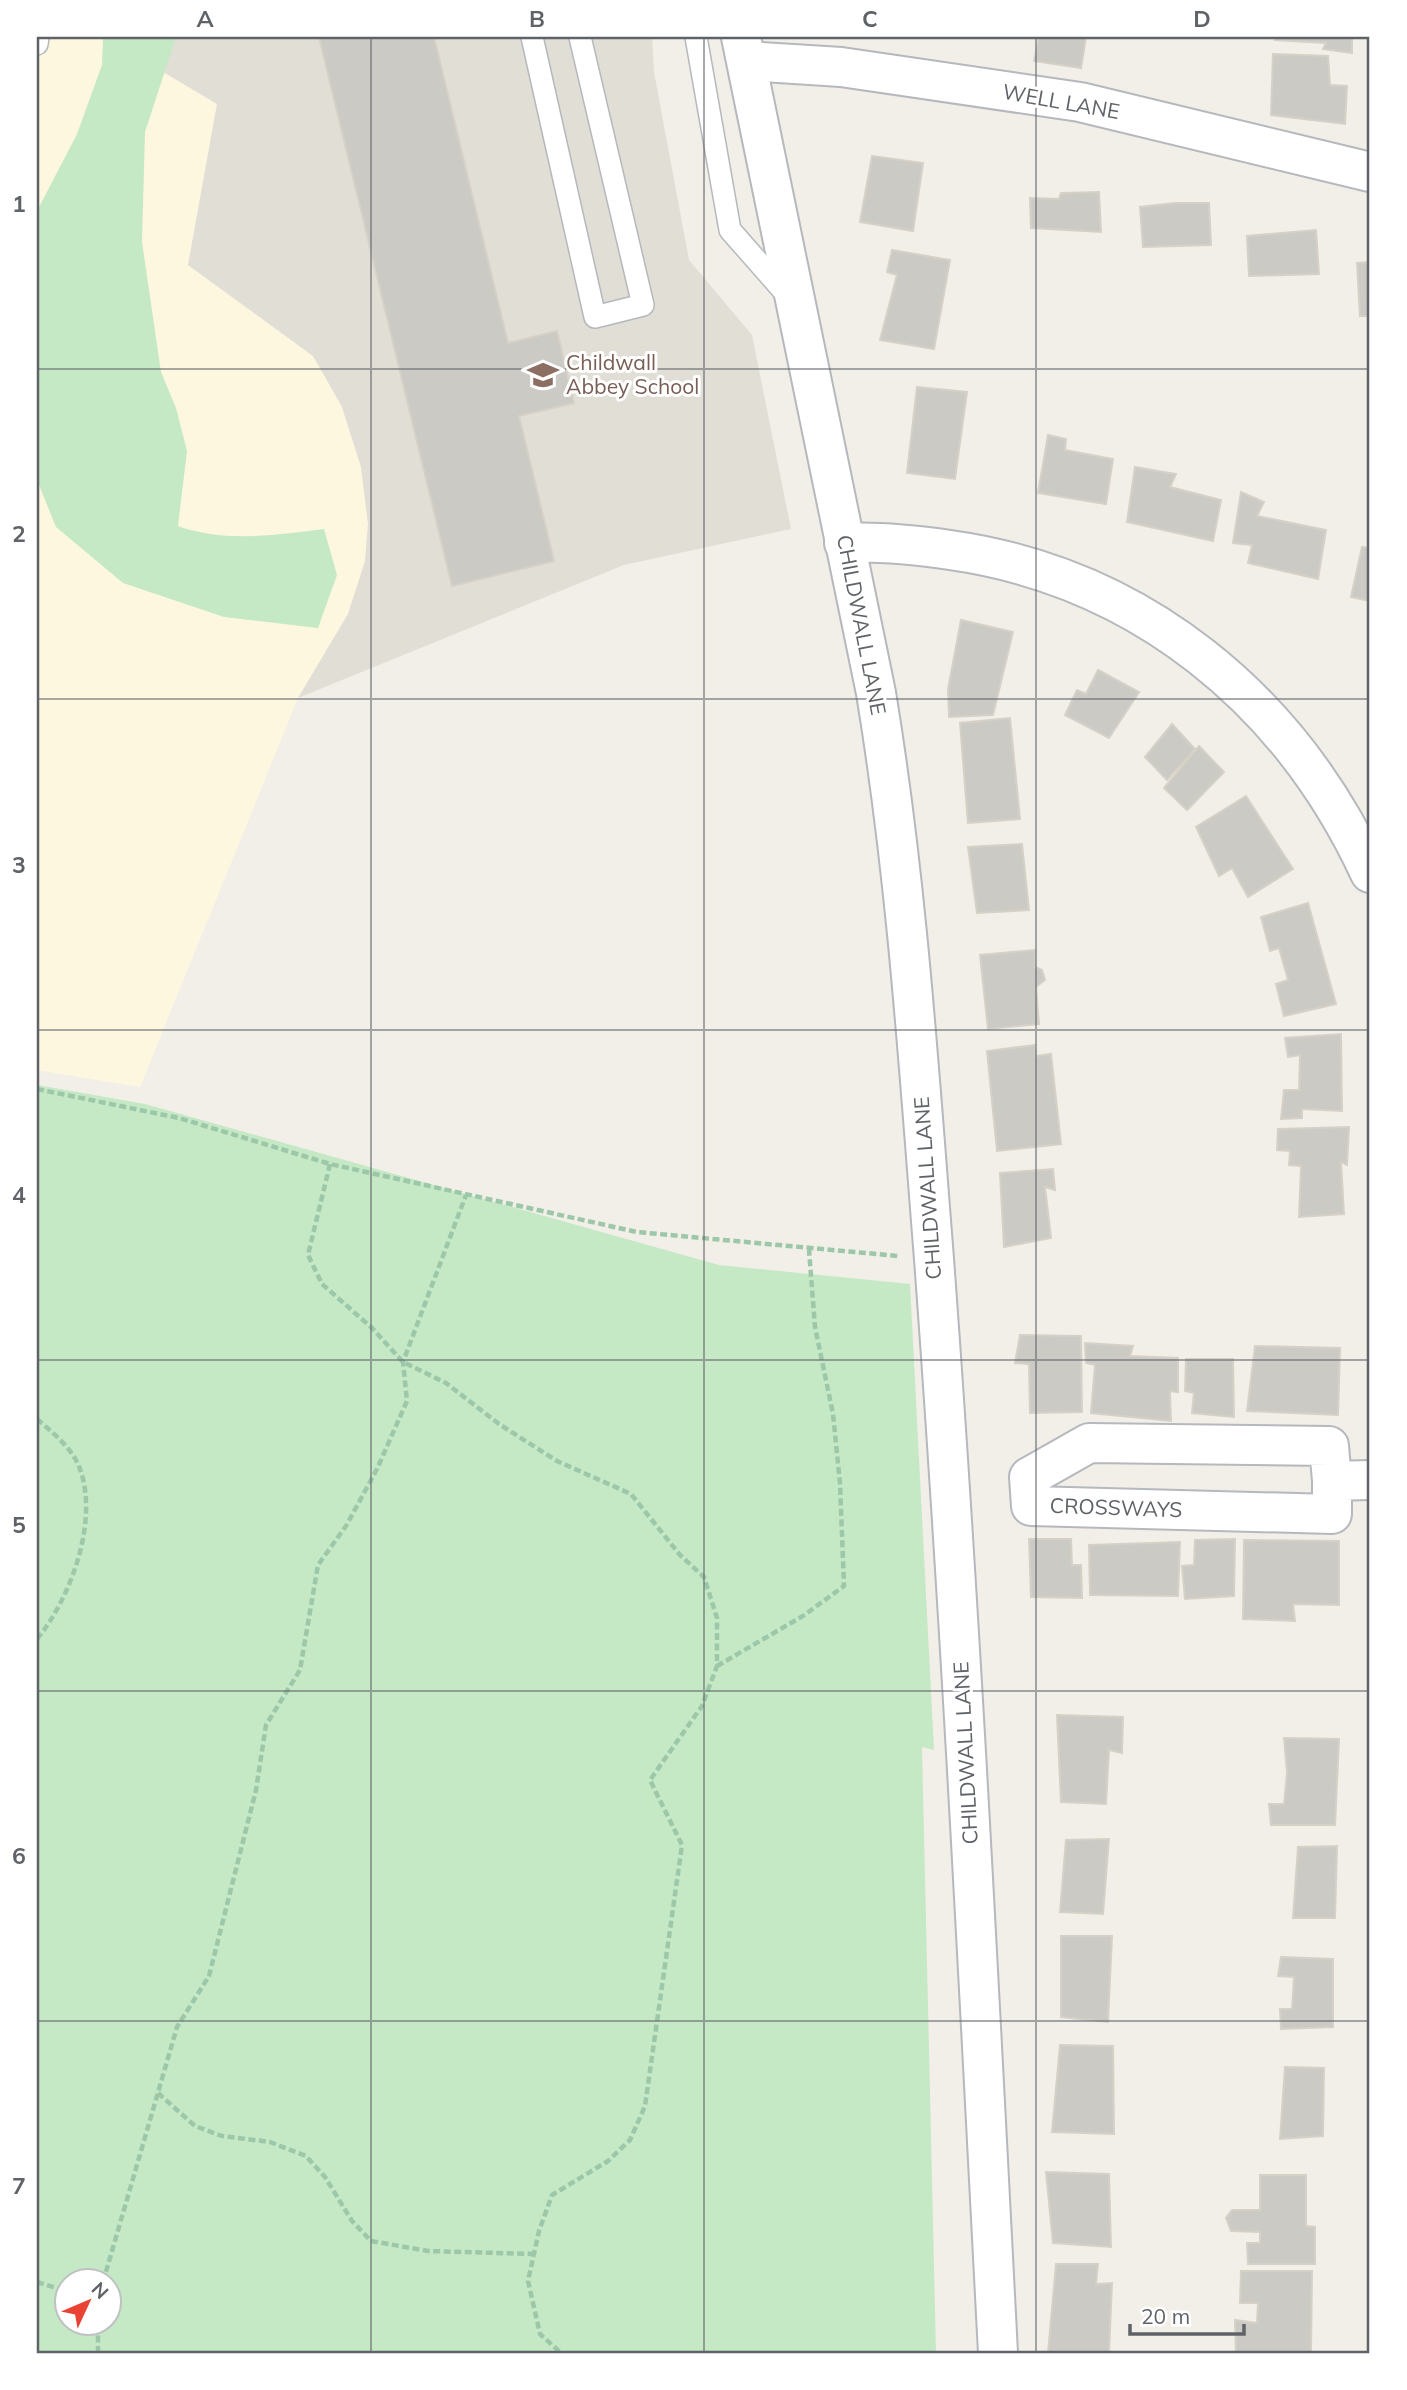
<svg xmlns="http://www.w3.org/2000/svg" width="1407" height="2390" font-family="Mulish,sans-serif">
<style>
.commercial{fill:#fef7e0}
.education{fill:#e1ded6}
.green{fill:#c5e8c5;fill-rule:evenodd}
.building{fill:#cccac5;stroke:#d6d1c6;stroke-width:2}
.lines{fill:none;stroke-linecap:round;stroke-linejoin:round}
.lane-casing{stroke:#b5b8bc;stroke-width:24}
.street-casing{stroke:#b5b8bc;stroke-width:42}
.path{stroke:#9cc7a9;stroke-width:4.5;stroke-dasharray:7 3.5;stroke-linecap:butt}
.lane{stroke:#fff;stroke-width:21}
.street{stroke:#fff;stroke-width:38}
.grid{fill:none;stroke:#5f6368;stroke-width:2;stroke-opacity:0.55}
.labels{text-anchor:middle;stroke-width:6;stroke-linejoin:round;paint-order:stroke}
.street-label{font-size:21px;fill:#5f6368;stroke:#fff}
.education-label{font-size:21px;fill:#785e54;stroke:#fff;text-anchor:start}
.neatline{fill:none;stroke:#5f6368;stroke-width:2.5}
.grid-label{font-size:23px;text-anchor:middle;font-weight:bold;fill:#5f6368}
</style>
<rect width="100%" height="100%" fill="#f1efe8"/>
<!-- commercial -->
<polygon class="commercial" points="37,37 158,37 153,66 217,104 188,265 313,356 321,366 342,407 361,467 368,524 365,561 348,614 298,698 140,1087 37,1070"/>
<!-- education -->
<polygon class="education" points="158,37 652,37 654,72 689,260 752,335 791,529 624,565 298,698 348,614 365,561 368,524 361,467 342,407 313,356 188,265 217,104 153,66"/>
<!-- green -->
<g class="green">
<path d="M103,37H176L145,132L142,242L161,372L176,408L187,451L178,526C225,543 276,535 324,529L337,575L318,628L224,617L123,583L56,527L37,480V211L77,134L102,65Z"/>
<path d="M37,1085L145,1104L719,1265L910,1284L934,1750L922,1747L936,2353H37ZM66,2282H108V2324H66Z"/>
</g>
<!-- building -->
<g class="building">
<polygon points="319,37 434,37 508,343 557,331 574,403 519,416 554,561 452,586"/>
<polygon points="1039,37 1086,37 1081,68 1034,61"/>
<polygon points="1276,37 1352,37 1352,53 1323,49 1326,43 1275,40"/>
<polygon points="1273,54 1328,56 1330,85 1347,86 1345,124 1271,115"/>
<polygon points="872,156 923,163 913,231 860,222"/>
<polygon points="1099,192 1101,232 1031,228 1030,198 1059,199 1061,193"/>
<polygon points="1175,203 1209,203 1211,245 1143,247 1140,207"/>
<polygon points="1316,230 1319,274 1249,276 1247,236"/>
<polygon points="892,250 950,260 934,349 880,340 897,275 887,272"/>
<polygon points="1370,262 1370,316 1360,316 1357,263"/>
<polygon points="917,387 967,392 955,479 907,473"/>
<polygon points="1048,435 1066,439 1065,450 1113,459 1106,504 1038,493"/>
<polygon points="1135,467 1176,474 1170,487 1221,500 1213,541 1127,522"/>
<polygon points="1241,492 1264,502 1257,516 1326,530 1318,579 1248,563 1252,545 1233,543"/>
<polygon points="1362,547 1370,548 1370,601 1351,597"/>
<polygon points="961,620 1013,632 993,715 949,717 948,689"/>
<polygon points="1098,670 1139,692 1109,738 1065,715 1077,690 1086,694"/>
<polygon points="1010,718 1020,819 968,823 960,723"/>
<polygon points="1172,724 1195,749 1167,780 1145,757"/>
<polygon points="1199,746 1224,772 1187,810 1164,788"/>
<polygon points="1246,796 1293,869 1248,897 1232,868 1219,876 1196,827"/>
<polygon points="1022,844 1029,910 977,913 968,847"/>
<polygon points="1308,903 1336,1004 1284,1016 1276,984 1288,980 1279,948 1270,951 1261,917"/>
<polygon points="1035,950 1035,967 1042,970 1045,980 1036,987 1039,1024 988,1029 980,955"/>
<polygon points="1341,1034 1342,1111 1302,1109 1302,1118 1281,1119 1284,1090 1299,1090 1300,1055 1288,1057 1285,1038"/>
<polygon points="1035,1045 1036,1056 1051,1054 1061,1144 997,1151 987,1051"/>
<polygon points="1349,1127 1347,1165 1341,1162 1344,1214 1299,1217 1301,1166 1289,1165 1290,1151 1277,1150 1278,1129"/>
<polygon points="1053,1169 1055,1190 1045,1187 1051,1238 1004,1247 1000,1173"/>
<polygon points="1020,1335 1081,1336 1082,1412 1030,1413 1029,1364 1015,1363"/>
<polygon points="1085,1343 1133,1346 1130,1356 1178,1358 1178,1392 1170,1391 1171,1421 1091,1413 1095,1365 1086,1363"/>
<polygon points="1255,1346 1340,1348 1338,1415 1247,1411"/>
<polygon points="1186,1359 1233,1359 1234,1417 1192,1413 1194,1393 1185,1391"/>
<polygon points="1029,1539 1071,1539 1072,1565 1081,1565 1082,1598 1031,1597"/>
<polygon points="1235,1539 1234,1596 1185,1599 1182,1566 1194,1565 1195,1540"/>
<polygon points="1244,1540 1339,1541 1339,1605 1293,1604 1295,1621 1243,1619"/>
<polygon points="1180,1542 1178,1596 1090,1595 1089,1545"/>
<polygon points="1057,1715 1123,1717 1122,1753 1109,1750 1106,1804 1061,1802"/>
<polygon points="1284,1738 1339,1739 1335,1825 1271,1825 1269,1804 1284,1804 1287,1773"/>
<polygon points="1109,1839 1103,1914 1060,1912 1066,1840"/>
<polygon points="1337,1846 1335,1918 1293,1918 1298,1847"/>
<polygon points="1061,1936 1112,1936 1108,2022 1061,2017"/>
<polygon points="1281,1957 1333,1959 1333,2027 1281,2029 1280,2009 1292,2009 1294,1977 1278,1976"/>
<polygon points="1060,2045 1113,2046 1114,2134 1052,2132"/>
<polygon points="1285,2067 1324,2068 1323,2136 1280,2139"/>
<polygon points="1046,2172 1109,2174 1111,2247 1053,2243"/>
<polygon points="1260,2175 1306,2175 1306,2226 1315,2227 1315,2264 1248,2264 1247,2243 1260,2243 1260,2232 1231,2231 1226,2218 1232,2210 1260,2210"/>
<polygon points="1056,2264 1098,2264 1096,2284 1112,2283 1109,2353 1048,2353"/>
<polygon points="1241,2271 1312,2271 1311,2353 1236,2353 1235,2320 1257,2323 1258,2303 1240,2303"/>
</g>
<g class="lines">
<defs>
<g id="lane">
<polyline points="532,37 595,317 643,305 580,37"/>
<polyline points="696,37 730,230 789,297"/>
<polyline points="37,44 38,37"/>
</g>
<g id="street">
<path d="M741,37L876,693C907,880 919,1070 934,1259C961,1623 979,1988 998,2353"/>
<polyline points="747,61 841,67 1080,102 1370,172"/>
<path d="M844,543C880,541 915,545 950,550C1141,577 1290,700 1370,873"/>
<polyline points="1332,1481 1329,1446 1089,1443 1029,1477 1031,1506 1332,1514 1332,1481 1370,1480"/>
</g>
</defs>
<!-- lane casing -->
<use href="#lane" class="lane-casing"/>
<!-- street casing -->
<use href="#street" class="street-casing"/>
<!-- path -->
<g class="path">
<polyline points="37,1089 179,1118 330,1164 637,1232 898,1256"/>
<polyline points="330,1164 308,1255 322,1284 372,1328 403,1362 446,1383 499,1424 557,1461 631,1494 680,1555 704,1577 717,1618 717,1666 702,1706 650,1780 682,1845 645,2106 630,2140 608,2161 552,2195 539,2231 528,2281 540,2334 561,2353"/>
<path d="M37,1419C54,1434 74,1449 81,1472C98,1524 70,1599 37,1639"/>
<polyline points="717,1666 803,1616 844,1586 840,1483 833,1414 815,1327 809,1250"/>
<polyline points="158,2093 195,2126 222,2136 270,2142 306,2156 325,2177 352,2221 371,2241 428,2251 533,2254"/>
<polyline points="37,2282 66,2291"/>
<polyline points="103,2282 177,2027 209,1976 256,1790 266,1725 300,1670 318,1565 346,1526 377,1469 407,1401 403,1362 466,1195"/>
<polyline points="98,2353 98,2324"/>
</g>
<!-- lane -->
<use href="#lane" class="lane"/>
<!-- street -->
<use href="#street" class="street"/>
</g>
<!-- grid -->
<path class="grid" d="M371,37V2353M704,37V2353M1036,37V2353M37,369H1370M37,699H1370M37,1030H1370M37,1360H1370M37,1691H1370M37,2021H1370"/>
<!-- icons -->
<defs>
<symbol id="school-bare" viewBox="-9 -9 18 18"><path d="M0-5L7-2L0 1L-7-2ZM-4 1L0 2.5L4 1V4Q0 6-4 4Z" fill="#8d6e63" stroke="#fff" stroke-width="2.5" paint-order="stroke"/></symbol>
</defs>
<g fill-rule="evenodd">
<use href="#school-bare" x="521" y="353" width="44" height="44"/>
</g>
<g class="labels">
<!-- street labels -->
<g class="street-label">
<text transform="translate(1061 102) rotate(10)" y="7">WELL LANE</text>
<text transform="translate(861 625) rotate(79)" y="7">CHILDWALL LANE</text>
<text transform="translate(928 1188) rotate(-94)" y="7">CHILDWALL LANE</text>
<text transform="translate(1116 1508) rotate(2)" y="7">CROSSWAYS</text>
<text transform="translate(966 1753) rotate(-93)" y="7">CHILDWALL LANE</text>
</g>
<!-- education labels -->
<g class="education-label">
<text x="566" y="370">Childwall<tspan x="566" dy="24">Abbey School</tspan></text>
</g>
</g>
<!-- border -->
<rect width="1407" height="2390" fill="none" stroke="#ffffff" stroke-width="77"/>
<!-- north arrow -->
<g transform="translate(88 2302) rotate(46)"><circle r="33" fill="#ffffff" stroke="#bfc1c3" stroke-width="2"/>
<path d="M0-5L12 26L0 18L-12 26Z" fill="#ea4335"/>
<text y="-10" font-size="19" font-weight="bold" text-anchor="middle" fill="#5f6368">N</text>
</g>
<!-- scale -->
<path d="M1130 2324v10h114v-10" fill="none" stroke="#5f6368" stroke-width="3.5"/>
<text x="1141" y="2324" font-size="21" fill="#5f6368" stroke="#ffffff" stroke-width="5" paint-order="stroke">20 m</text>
<rect x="38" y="38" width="1330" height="2314" class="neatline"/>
<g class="grid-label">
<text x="205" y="27">A</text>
<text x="537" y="27">B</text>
<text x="870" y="27">C</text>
<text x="1202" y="27">D</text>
<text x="19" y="212">1</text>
<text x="19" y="542">2</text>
<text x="19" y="873">3</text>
<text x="19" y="1203">4</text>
<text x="19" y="1533">5</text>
<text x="19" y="1864">6</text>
<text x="19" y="2194">7</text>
</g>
</svg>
